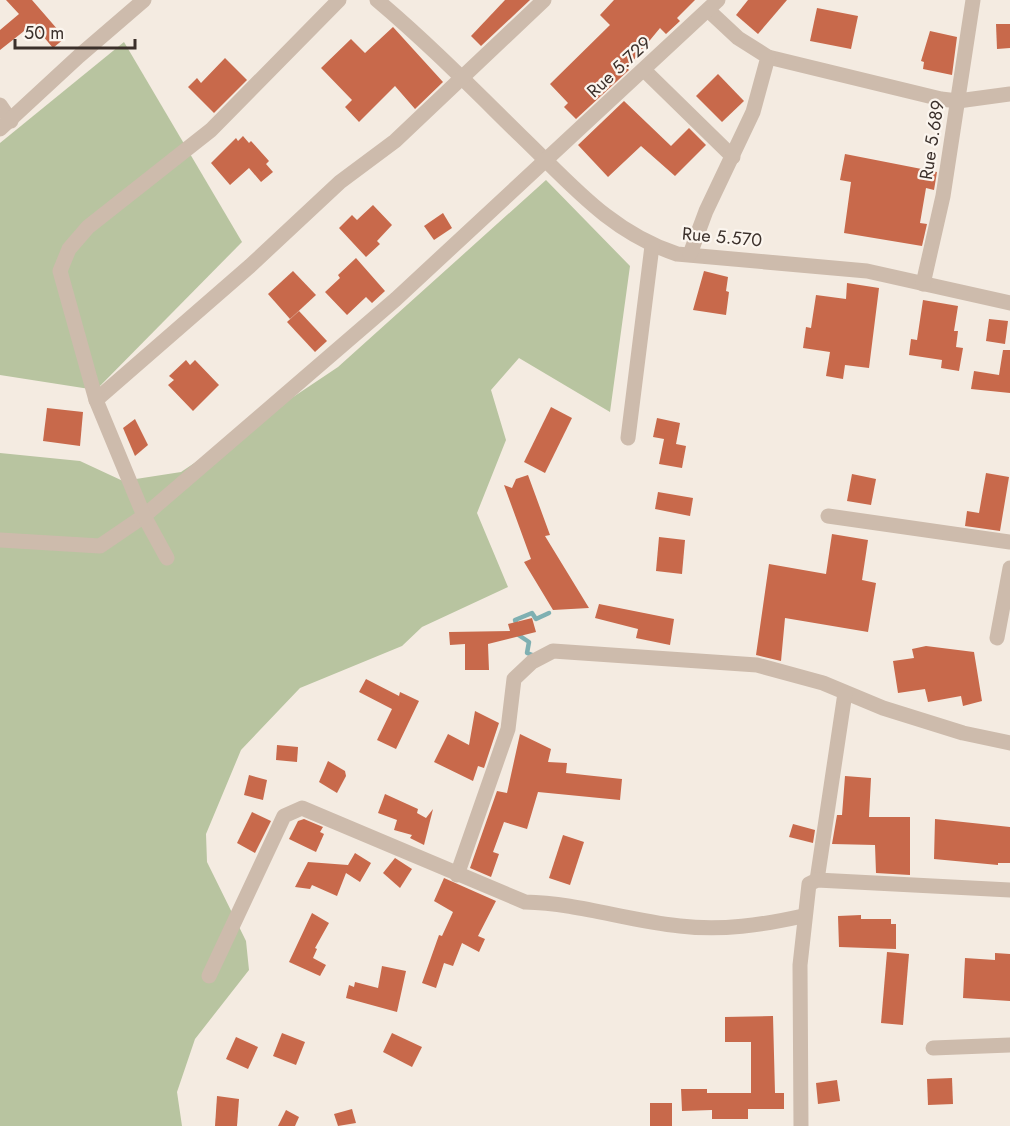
<svg xmlns="http://www.w3.org/2000/svg" width="1010" height="1126" font-family="Jost,sans-serif">
<style>
.green{fill:#b8c4a0}
.lines{fill:none;stroke-linecap:round;stroke-linejoin:round}
.stream{stroke:#7fb0b2;stroke-width:4.5}
.building{fill:#c8694b}
.minor{stroke:#cdbbac;stroke-width:15}
.labels{text-anchor:middle;stroke-width:4.5;stroke-linejoin:round;paint-order:stroke}
.street-label{font-size:18px;fill:#3b302b;stroke:#fbf5ee}
</style>
<rect width="100%" height="100%" fill="#f4ebe1"/>
<!-- green -->
<g class="green">
<polygon points="124,42 242,242 96,390 0,375 0,143"/>
<polygon points="546,180 630,266 610,412 519,358 491,390 506,440 477,513 508,587 422,627 402,646 300,688 241,750 206,834 207,862 246,941 249,970 195,1039 177,1092 182,1126 0,1126 0,453 80,461 123,481 181,472 338,367"/>
</g>
<g class="lines">
<!-- stream -->
<g class="stream">
<polyline points="517,626 515,620 532,613 536,619 549,613"/>
<polyline points="517,634 529,642 527,653 535,656"/>
</g>
</g>
<!-- building -->
<g class="building">
<polygon points="6,0 32,0 65,38 53,48 33,24 0,50 0,30 19,14"/>
<polygon points="505,0 530,0 481,46 471,36"/>
<polygon points="614,0 695,0 677,18 680,21 666,34 660,28 627,68 629,70 576,119 564,107 568,103 550,84 610,25 600,15"/>
<polygon points="748,0 787,0 758,34 736,15"/>
<polygon points="817,8 858,16 851,49 810,41"/>
<polygon points="996,24 1010,24 1010,48 997,49"/>
<polygon points="393,27 443,82 415,109 395,86 359,122 345,107 352,100 321,68 351,39 365,53"/>
<polygon points="930,31 957,37 952,75 923,69 924,62 921,61"/>
<polygon points="225,58 247,80 214,113 188,87 197,78 201,83"/>
<polygon points="718,74 744,101 722,122 696,96"/>
<polygon points="624,101 671,146 689,128 706,145 675,176 641,146 608,177 578,145"/>
<polygon points="243,136 249,143 251,141 269,161 266,164 273,172 261,182 249,168 230,185 211,163 236,138 238,141"/>
<polygon points="845,154 937,172 934,190 926,188 920,223 927,224 922,246 844,233 851,182 840,180"/>
<polygon points="373,205 392,225 377,241 380,244 366,257 339,228 352,215 357,220"/>
<polygon points="443,213 452,228 434,240 424,226"/>
<polygon points="356,258 385,291 372,303 366,297 347,315 325,292 340,278 338,275"/>
<polygon points="293,271 316,295 290,319 268,294"/>
<polygon points="704,271 728,277 726,291 729,292 726,315 693,310"/>
<polygon points="847,283 879,288 869,368 845,365 843,379 826,376 830,352 803,348 806,327 811,328 816,295 846,299"/>
<polygon points="923,300 958,306 954,331 958,331 956,347 963,348 959,371 941,368 942,360 909,355 911,339 917,340"/>
<polygon points="299,311 327,341 315,352 287,322"/>
<polygon points="989,319 1008,321 1005,344 986,341"/>
<polygon points="1003,350 1010,350 1010,393 971,389 974,371 999,375"/>
<polygon points="186,360 190,365 195,360 219,385 193,411 168,385 174,380 169,376"/>
<polygon points="551,407 572,418 545,473 524,462"/>
<polygon points="47,408 83,412 80,446 43,441"/>
<polygon points="657,418 680,423 676,444 686,446 682,468 659,464 664,439 653,437"/>
<polygon points="135,419 148,445 135,456 123,428"/>
<polygon points="986,473 1009,477 1000,531 965,526 967,511 979,513"/>
<polygon points="852,474 876,479 871,505 847,501"/>
<polygon points="528,475 550,535 545,536 589,608 553,610 524,562 531,559 504,485 512,488 516,479"/>
<polygon points="658,492 693,498 690,516 655,509"/>
<polygon points="832,534 868,540 862,580 876,583 868,632 785,618 781,661 756,655 769,564 826,574"/>
<polygon points="659,537 685,540 682,574 656,571"/>
<polygon points="599,604 674,619 670,645 636,638 638,629 595,618"/>
<polygon points="532,618 536,632 488,644 489,670 465,670 465,644 450,645 449,632 510,631 508,624"/>
<polygon points="926,646 974,652 982,701 963,706 961,696 928,702 925,689 898,693 893,661 914,658 912,649"/>
<polygon points="366,679 399,696 400,692 419,701 396,749 377,740 392,709 359,692"/>
<polygon points="475,711 499,723 484,768 478,766 473,781 434,762 448,734 469,745"/>
<polygon points="520,734 551,749 548,762 567,763 566,773 622,779 620,800 538,792 527,829 504,822 493,852 499,854 491,877 470,868 497,791 507,793"/>
<polygon points="277,745 298,747 297,762 276,760"/>
<polygon points="328,761 345,771 346,776 337,793 319,782"/>
<polygon points="249,775 267,780 263,800 244,795"/>
<polygon points="845,776 871,778 869,817 910,817 910,875 876,873 875,845 832,844 837,815 842,815"/>
<polygon points="385,794 418,809 417,813 426,818 433,809 424,845 410,838 412,835 394,830 397,820 378,813"/>
<polygon points="252,812 271,821 255,853 237,843"/>
<polygon points="304,819 323,827 320,832 324,834 316,852 289,839 298,821"/>
<polygon points="935,819 1010,827 1010,863 998,863 998,865 934,859"/>
<polygon points="793,824 815,830 813,843 789,837"/>
<polygon points="563,835 584,842 570,885 549,878"/>
<polygon points="355,853 371,863 360,882 346,873 337,896 312,885 310,889 295,887 308,862 348,865"/>
<polygon points="395,858 412,869 400,888 383,873"/>
<polygon points="444,878 496,901 478,936 485,939 479,952 462,943 453,966 444,963 436,988 422,983 439,935 442,936 453,912 434,901"/>
<polygon points="312,913 329,923 315,948 317,949 313,958 326,965 320,976 289,962"/>
<polygon points="861,915 861,919 891,919 891,924 896,924 896,949 839,947 838,916"/>
<polygon points="887,952 909,954 903,1025 881,1023"/>
<polygon points="995,953 1010,954 1010,1001 963,998 965,958 995,960"/>
<polygon points="382,966 406,971 397,1012 346,998 349,985 354,987 355,982 378,988"/>
<polygon points="773,1016 775,1093 784,1093 784,1109 748,1109 748,1119 712,1119 712,1110 682,1111 681,1089 707,1089 707,1093 751,1093 751,1042 725,1042 725,1017"/>
<polygon points="282,1033 305,1042 296,1065 273,1056"/>
<polygon points="392,1033 422,1047 412,1067 383,1052"/>
<polygon points="236,1037 258,1047 248,1069 226,1059"/>
<polygon points="952,1078 953,1104 928,1105 927,1079"/>
<polygon points="837,1080 840,1101 818,1104 816,1083"/>
<polygon points="217,1096 239,1099 237,1126 215,1126"/>
<rect x="650" y="1103" width="22" height="23"/>
<polygon points="352,1109 356,1123 338,1126 334,1114"/>
<polygon points="286,1110 299,1117 295,1126 278,1126"/>
</g>
<g class="lines">
<!-- minor -->
<g class="minor">
<path d="M377,0C428,43 474,90 521,136C571,184 610,232 677,254L867,271L1010,303"/>
<polyline points="768,57 941,99 958,101 1010,94"/>
<polyline points="644,70 733,157"/>
<polyline points="0,105 11,121"/>
<polyline points="0,129 79,56 144,0"/>
<polyline points="690,254 706,211 753,112 768,57 738,38 708,10"/>
<polyline points="923,284 943,196 973,0"/>
<polyline points="96,400 250,266 340,182 395,141 544,0"/>
<polyline points="628,438 652,246"/>
<polyline points="828,516 1010,542"/>
<polyline points="0,540 100,546 144,516 396,299 718,0"/>
<polyline points="167,558 144,516 96,400 60,271 69,249 88,227 211,130 339,0"/>
<polyline points="997,638 1010,568"/>
<polyline points="457,875 508,729 514,679 532,662 553,651 757,665 823,683 883,708 963,733 1010,743"/>
<polyline points="817,880 845,693"/>
<path d="M209,976L284,816L302,808L525,902C578,903 628,921 680,926C722,931 762,925 803,916"/>
<polyline points="933,1048 1010,1045"/>
<polyline points="801,1126 800,965 809,884 817,880 1010,890"/>
</g>
</g>
<g class="labels">
<!-- street labels -->
<g class="street-label">
<text transform="translate(619 67) rotate(-43)" y="6">Rue 5.729</text>
<text transform="translate(932 140) rotate(-81)" y="6">Rue 5.689</text>
<text transform="translate(722 237) rotate(5)" y="6">Rue 5.570</text>
</g>
</g>
<!-- scale -->
<path d="M15 39v9h120v-9" fill="none" stroke="#3b302b" stroke-width="3"/>
<text x="24" y="39" font-size="18" fill="#3b302b" stroke="#fbf5ee" stroke-width="4.5" paint-order="stroke">50 m</text>
</svg>
